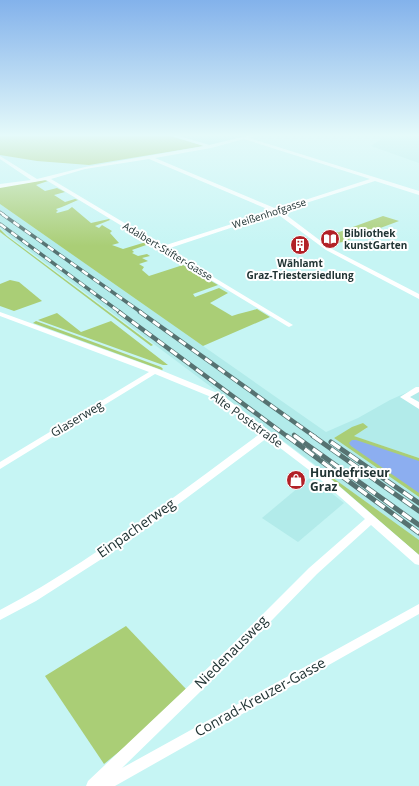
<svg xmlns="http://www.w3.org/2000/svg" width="419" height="786" font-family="'Open Sans',sans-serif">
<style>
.built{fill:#b2ebea}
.green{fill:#aace76}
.water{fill:#8caef0}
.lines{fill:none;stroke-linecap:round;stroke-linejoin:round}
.minor{fill:#fff;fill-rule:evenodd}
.rail-far3-casing{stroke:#567271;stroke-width:3}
.rail-far2-casing{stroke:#567271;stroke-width:3.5}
.rail-far1-casing{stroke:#567271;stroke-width:4.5}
.rail-casing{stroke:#567271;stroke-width:5}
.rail-far3{stroke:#fff;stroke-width:2;stroke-dasharray:5.5;stroke-linecap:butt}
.rail-far2{stroke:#fff;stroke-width:2.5;stroke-dasharray:7;stroke-linecap:butt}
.rail-far1{stroke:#fff;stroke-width:3;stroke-dasharray:8;stroke-linecap:butt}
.rail{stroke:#fff;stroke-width:3.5;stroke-dasharray:11;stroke-linecap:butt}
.labels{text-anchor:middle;stroke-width:4;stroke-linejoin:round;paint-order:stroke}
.far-street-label{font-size:10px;fill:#213434;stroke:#fff}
.far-poi-label{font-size:10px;font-weight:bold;fill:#213434;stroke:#fff;text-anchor:start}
.street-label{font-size:12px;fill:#213434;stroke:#fff}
.poi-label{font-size:12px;font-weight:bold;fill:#213434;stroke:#fff;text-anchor:start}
.near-street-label{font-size:14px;fill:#213434;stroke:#fff}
</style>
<rect width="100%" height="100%" fill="#c6f5f4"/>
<!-- built -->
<g class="built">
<polygon points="178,136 245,136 211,145"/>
<polygon points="372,136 419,136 419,163 371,146 381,139"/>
<polygon points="0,204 326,432 358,418 390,400 419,387 419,458 353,436 367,428 363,423 334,438 419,497 419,540 322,470 8,235 0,228"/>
<polygon points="311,477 344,503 298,542 262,518"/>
</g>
<!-- green -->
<g class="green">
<polygon points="0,136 170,136 204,146 89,165 37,161 0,155"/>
<path d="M44,180L48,181L36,185L45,191L57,188L65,192L54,195L65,202L75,199L78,200C70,203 63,207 56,209L58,211L56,212L57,213L68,210L72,207L91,223L109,219L110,220L95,226L99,228L102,225L112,231L110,233L119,243L112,245L123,249L146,242L149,244L132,250L134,252L132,253L138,256L147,254L150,256L142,258L148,261L139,264L144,267L142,270L149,276L183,265L218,285L193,294L195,297L219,288L228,293L210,303L232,316C241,313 248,312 257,309L270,317L203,346L0,204V187Z"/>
<polygon points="383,216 399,221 343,242 329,244 320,236 331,235"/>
<polygon points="0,229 7,236 153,345 151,346 0,232"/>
<polygon points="10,280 19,282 42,301 14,311 0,306 0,284"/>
<polygon points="57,313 81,332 111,321 168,365 163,365 38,320"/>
<polygon points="36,321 161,367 163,369 162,370 33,323"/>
<polygon points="363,423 368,427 354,436 419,458 419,497 334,438 352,427"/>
<polygon points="322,470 419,540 419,555 322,471"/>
<polygon points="126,626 186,689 126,746 104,764 45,676"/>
</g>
<!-- water -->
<polygon class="water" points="352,440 356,440 419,461 419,493 351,446 349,443"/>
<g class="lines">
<!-- minor -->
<g class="minor">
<path d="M172,136H179L209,145L247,136H254L249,138L419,191V195L375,181L281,211L330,248L419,294V299L326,250L276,213L167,249L293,325L289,327L287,326L46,180L0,188V184L31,180L0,159V156L37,179L85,167L204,146ZM244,139L370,179L277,209L155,158L211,148ZM149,159L272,211L163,246L51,179L85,169Z"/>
<path d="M0,312L158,369L222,395L319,469L419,555V565L415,564L371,525L317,574L239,654L122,768L419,604V614L115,786H86L88,781L231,646L309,568L365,519L313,473L267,438L125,544L36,601L0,620V610C93,561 176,495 261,433L216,399L155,374L0,469V462L149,372L0,316Z"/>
<polygon points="416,387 419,387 419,392 410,397 419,402 419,409 400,397"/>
</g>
<defs>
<polyline id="rail-far3" points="0,212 4,215"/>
<g id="rail-far2">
<polyline points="2,214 142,313"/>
<polyline points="0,224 121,313"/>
</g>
<g id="rail-far1">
<polyline points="119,312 288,437"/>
<polyline points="140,312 315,437"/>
<polyline points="294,435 296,437"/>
</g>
<g id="rail">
<polyline points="287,436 419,533"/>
<polyline points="295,436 419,525"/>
<polyline points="313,436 419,511"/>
<polyline points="331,442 419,503"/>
</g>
</defs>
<!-- rail-far3 casing -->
<use href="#rail-far3" class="rail-far3-casing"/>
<!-- rail-far2 casing -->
<use href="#rail-far2" class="rail-far2-casing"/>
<!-- rail-far1 casing -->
<use href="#rail-far1" class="rail-far1-casing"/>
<!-- rail casing -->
<use href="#rail" class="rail-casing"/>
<!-- rail-far3 -->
<use href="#rail-far3" class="rail-far3"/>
<!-- rail-far2 -->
<use href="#rail-far2" class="rail-far2"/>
<!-- rail-far1 -->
<use href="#rail-far1" class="rail-far1"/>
<!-- rail -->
<use href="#rail" class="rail"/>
</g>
<!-- sky -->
<linearGradient id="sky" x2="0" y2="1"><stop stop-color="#83b2eb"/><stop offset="0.55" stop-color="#e5fafa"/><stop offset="1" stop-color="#e5fafa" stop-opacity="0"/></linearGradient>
<rect width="419" height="246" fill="url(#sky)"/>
<!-- icons -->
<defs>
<symbol id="library-disc" viewBox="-11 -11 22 22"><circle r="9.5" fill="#b22127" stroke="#fff"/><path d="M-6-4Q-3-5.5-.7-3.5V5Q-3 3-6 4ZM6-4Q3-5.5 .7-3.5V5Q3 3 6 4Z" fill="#fff"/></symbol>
<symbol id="building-disc" viewBox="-11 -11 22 22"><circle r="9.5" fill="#b22127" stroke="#fff"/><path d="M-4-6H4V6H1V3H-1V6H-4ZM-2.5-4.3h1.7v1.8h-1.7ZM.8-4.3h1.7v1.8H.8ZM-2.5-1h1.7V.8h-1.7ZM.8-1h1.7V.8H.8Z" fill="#fff"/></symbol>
<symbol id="shop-disc" viewBox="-11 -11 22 22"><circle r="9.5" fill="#b22127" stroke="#fff"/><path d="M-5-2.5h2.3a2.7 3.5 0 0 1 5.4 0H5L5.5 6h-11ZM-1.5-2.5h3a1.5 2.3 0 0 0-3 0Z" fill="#fff"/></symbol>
</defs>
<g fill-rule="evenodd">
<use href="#library-disc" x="319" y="228" width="22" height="22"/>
<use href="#building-disc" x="289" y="234" width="22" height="22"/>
<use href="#shop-disc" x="285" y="469" width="22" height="22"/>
</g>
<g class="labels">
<!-- far-street labels -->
<g class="far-street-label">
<text transform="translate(269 213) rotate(-18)" y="4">Weißenhofgasse</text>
<text transform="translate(168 251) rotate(31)" y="4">Adalbert-Stifter-Gasse</text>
</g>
<!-- far-poi labels -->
<g class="far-poi-label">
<text x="344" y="237">Bibliothek<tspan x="344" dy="12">kunstGarten</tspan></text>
<text x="300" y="267" text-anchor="middle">Wählamt<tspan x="300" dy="12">Graz-Triestersiedlung</tspan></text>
</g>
<!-- street labels -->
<g class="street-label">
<text transform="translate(77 419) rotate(-31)" y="4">Glaserweg</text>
<text transform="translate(247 420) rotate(36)" y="4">Alte Poststraße</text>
</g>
<!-- poi labels -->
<g class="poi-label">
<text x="310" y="477">Hundefriseur<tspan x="310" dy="14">Graz</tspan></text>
</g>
<!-- near-street labels -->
<g class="near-street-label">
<text transform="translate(136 528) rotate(-35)" y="5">Einpacherweg</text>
<text transform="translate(231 652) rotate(-45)" y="5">Niedenausweg</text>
<text transform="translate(260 697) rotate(-29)" y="5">Conrad-Kreuzer-Gasse</text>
</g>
</g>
</svg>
